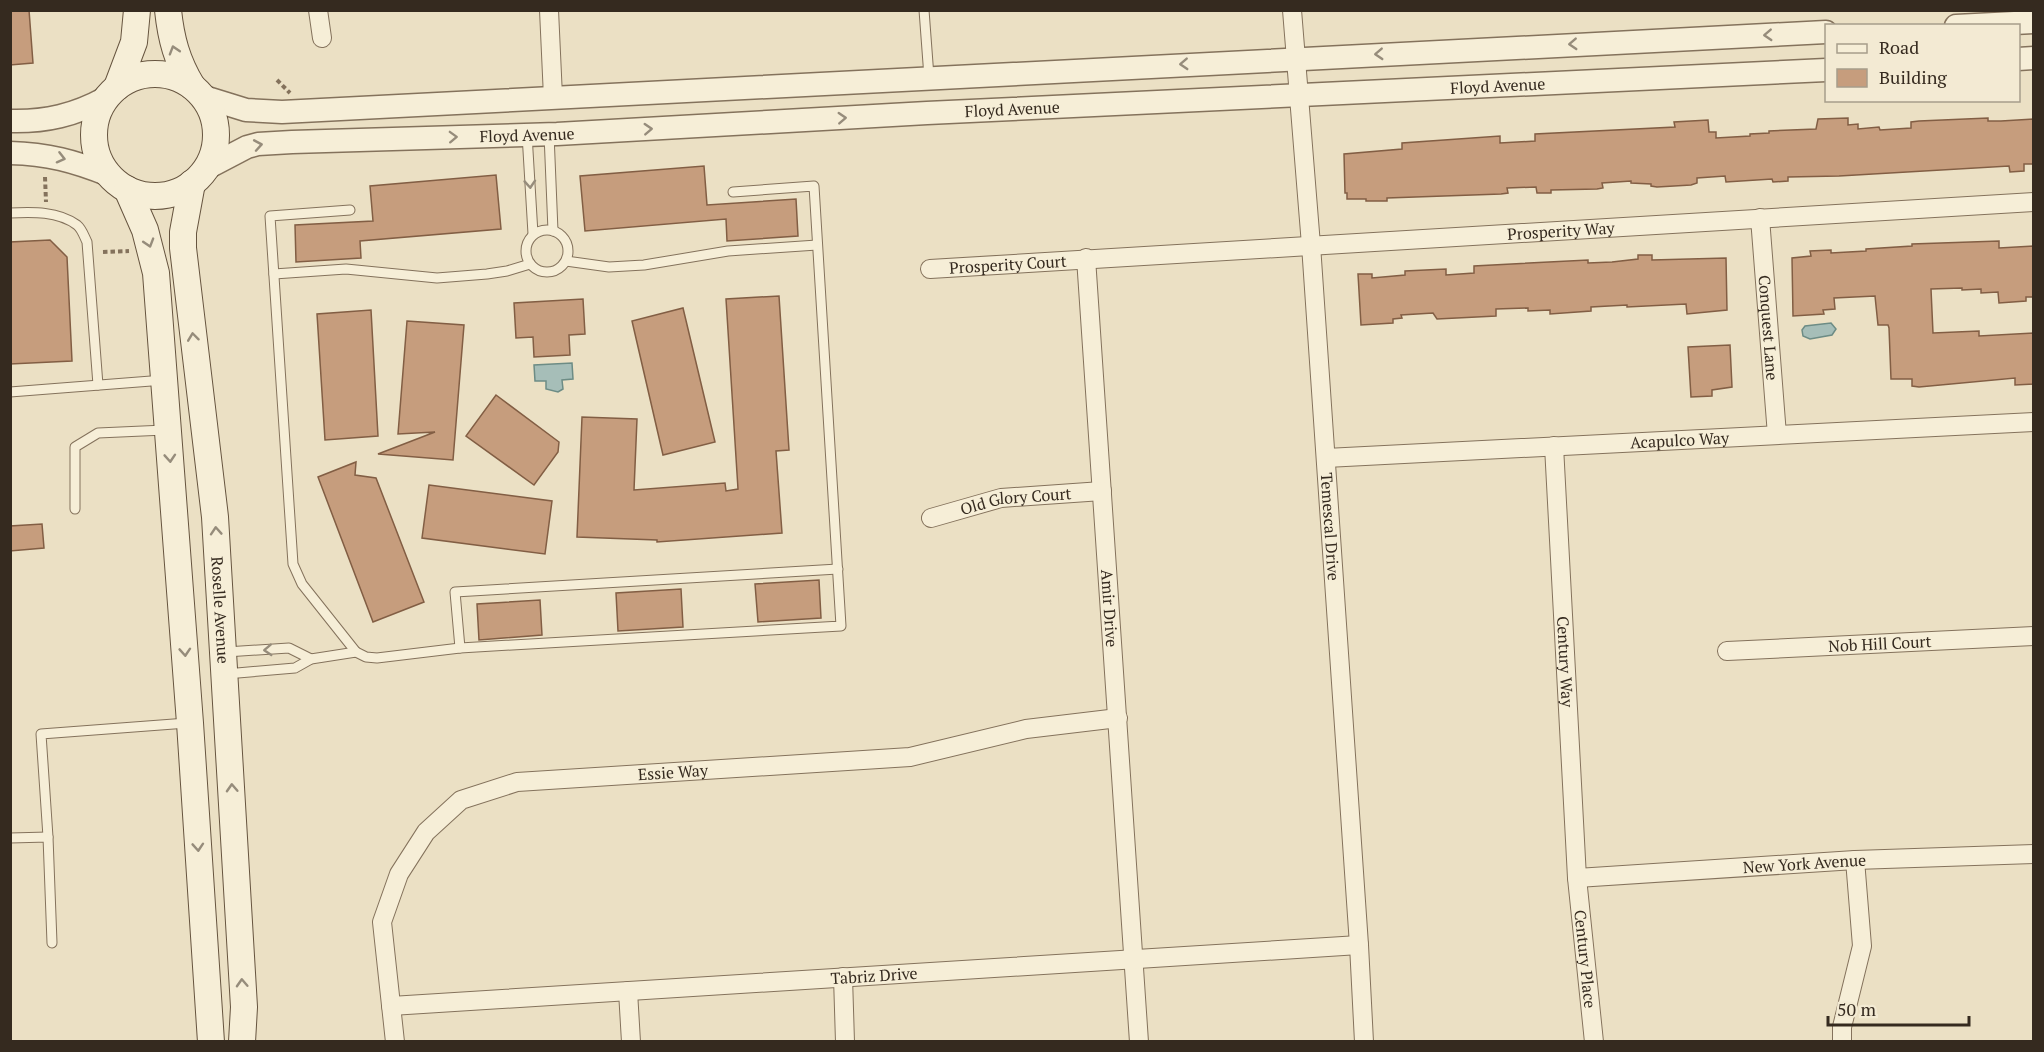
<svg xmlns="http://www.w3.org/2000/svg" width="2044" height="1052" font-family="'PT Serif',serif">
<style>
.water{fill:#a6beb8;stroke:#6d8c85;stroke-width:1.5}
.building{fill:#c69d7d;stroke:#825e44;stroke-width:1.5}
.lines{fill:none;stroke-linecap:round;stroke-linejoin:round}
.service-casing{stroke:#84725c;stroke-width:11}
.minor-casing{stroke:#84725c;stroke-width:20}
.tertiary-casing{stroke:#84725c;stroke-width:25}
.secondary-casing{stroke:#66543f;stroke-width:28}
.path{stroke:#84725c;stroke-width:4;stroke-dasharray:4.5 3;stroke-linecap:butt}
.service{stroke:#f6eed7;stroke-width:9}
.minor{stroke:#f6eed7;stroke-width:18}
.tertiary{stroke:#f6eed7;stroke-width:22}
.secondary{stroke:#f6eed7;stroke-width:26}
.oneway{stroke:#968c7b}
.labels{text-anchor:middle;stroke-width:6;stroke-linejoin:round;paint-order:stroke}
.street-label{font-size:16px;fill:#352a1f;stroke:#f3ead3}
</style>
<rect width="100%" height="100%" fill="#ebe0c4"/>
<!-- water -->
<g class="water">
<polygon points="1831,323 1836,329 1832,335 1810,339 1803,336 1802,330 1805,326"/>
<polygon points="572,363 573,379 562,380 563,389 558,392 546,389 546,381 535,381 534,365"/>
</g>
<!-- building -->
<g class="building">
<polygon points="10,10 29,10 33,63 10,65"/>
<polygon points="1848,118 1848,125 1858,124 1858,129 1879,127 1880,130 1911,128 1911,122 1919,121 1988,118 1988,121 2001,121 2034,119 2034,164 2024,164 2024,171 2010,172 2009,166 1839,176 1788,177 1788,181 1773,182 1772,179 1726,182 1725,176 1697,178 1697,183 1691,185 1657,187 1651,186 1651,184 1631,183 1631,181 1602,183 1603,188 1597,189 1551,190 1551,193 1537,193 1536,187 1507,188 1508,193 1501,194 1387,198 1387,201 1366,201 1366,199 1347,199 1347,193 1345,193 1344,154 1402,149 1402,143 1500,136 1500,143 1535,141 1535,134 1675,127 1674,122 1708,120 1709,132 1716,132 1716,138 1750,136 1750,134 1769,133 1769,131 1816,129 1818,119"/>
<polygon points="704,166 707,205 796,199 798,236 727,241 726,219 585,231 580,176"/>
<polygon points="496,175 501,229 360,241 361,258 296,262 295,225 373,221 370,186"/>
<polygon points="50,240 67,257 72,361 10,364 10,242"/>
<polygon points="1999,241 1999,248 2034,246 2034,297 2026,297 2026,301 1999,303 1998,292 1981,293 1981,289 1962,290 1962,288 1931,289 1933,333 1979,331 1979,336 2034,333 2034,384 2015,385 2015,378 1919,387 1912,386 1912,379 1891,379 1889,328 1888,325 1878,325 1875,296 1834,298 1835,309 1823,310 1824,314 1793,316 1792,258 1811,256 1810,251 1831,250 1831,253 1866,251 1866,249 1912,246 1912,244"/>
<polygon points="1638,255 1652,255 1652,260 1726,258 1727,310 1687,314 1686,304 1627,307 1627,305 1591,307 1591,311 1550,314 1550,310 1528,311 1528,308 1496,309 1496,316 1437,319 1433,313 1401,315 1402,318 1393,319 1393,323 1361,325 1358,274 1372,274 1372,278 1405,275 1405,271 1446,269 1446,275 1474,273 1474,266 1588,260 1588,263 1612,262 1638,259"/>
<polygon points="779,296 789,450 776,451 782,533 657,542 657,540 577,537 582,417 637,419 634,490 725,483 726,491 738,489 726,299"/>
<polygon points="583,299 585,334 569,335 570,355 534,357 533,337 516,338 514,303"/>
<polygon points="683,308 715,442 663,455 632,321"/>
<polygon points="371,310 378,436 325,440 317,314"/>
<polygon points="407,321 464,325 453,460 378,454 435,432 398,434"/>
<polygon points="1730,345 1732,387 1712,390 1712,396 1691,397 1688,347"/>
<polygon points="496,395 559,442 558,452 534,485 466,436"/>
<polygon points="356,462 355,475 376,478 424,602 373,622 318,477"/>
<polygon points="429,485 552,501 545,554 422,538"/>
<polygon points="42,524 44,548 10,551 10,526"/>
<polygon points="819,580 821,618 758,622 755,584"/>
<polygon points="681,589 683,627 618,631 616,593"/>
<polygon points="540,600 542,635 479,640 477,604"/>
</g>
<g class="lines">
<defs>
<g id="service">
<polyline points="924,10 929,77"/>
<polyline points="527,134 533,234"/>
<polyline points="549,134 553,231"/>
<polyline points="350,210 270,216 293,564 302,584 356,652"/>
<path d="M10,213C33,212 58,211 77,225C82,229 84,236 87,242L98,385"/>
<circle cx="547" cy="251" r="21"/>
<polyline points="566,261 609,267 644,265 728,251 817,245"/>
<polyline points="274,274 346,269 437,278 487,274 507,271 530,264"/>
<polyline points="10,392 164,380"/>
<polyline points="75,509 75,447 98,433 165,430"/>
<polyline points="460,648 455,592 838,569"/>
<polyline points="226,652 289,648 311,659"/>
<polyline points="226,674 295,668 311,659 356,652 366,657 377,658 460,648 841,626 814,186 733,192"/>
<polyline points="48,837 41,734 187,723"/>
<polyline points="10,838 48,837 52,943"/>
</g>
<g id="minor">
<polyline points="318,10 322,38"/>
<polyline points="549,10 553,97"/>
<path id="s1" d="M1292,10L1311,245L1359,945L1364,1042"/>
<path id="s2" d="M1760,218L1777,435"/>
<path id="s3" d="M1086,258L1139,1042"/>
<path id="s4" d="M930,269L2034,202"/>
<path id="s5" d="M1554,446L1577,878L1594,1042"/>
<path id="s6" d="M1326,458L2034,422"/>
<path id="s7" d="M931,518L1001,498L1102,491"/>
<path id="s8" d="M1727,651L2034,636"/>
<path id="s9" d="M1577,878L1855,860L2034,854"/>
<polyline points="843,977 845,1042"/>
<polyline points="628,991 631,1042"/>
<path id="s10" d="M391,1006L1359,945"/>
<path id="s11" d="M395,1042L382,922L399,874L426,832L461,800L517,782L910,757L1026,729L1118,718"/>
<polyline points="1842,1042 1842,1027 1862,946 1855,860"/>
</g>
<g id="tertiary">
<polyline points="1956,26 2034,22"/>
<polyline points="2018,59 2034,58"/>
<polyline points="204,97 246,110 282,112 1826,32"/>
<path d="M10,121C46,122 75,115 106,98"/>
<path d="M10,153C48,154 74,161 109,175"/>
<path id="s12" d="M205,169L247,147L258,144L292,142L557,134L927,113L1826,70"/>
</g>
<g id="secondary">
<path d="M168,10C171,39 177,61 192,86"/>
<circle cx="155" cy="135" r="61"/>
<polyline points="117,87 134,42 137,10"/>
<path id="s13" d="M192,183L183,232V248L215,517L244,1007L242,1042"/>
<polyline points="127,189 145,230 156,273 190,723 211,1042"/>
</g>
</defs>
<!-- service casing -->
<use href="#service" class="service-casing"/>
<!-- minor casing -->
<use href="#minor" class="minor-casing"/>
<!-- tertiary casing -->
<use href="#tertiary" class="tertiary-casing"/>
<!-- secondary casing -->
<use href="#secondary" class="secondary-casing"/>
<!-- path -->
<g class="path">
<polyline points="277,80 290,93"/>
<polyline points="45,177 46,202"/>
<polyline points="103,252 129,251"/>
</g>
<!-- service -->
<use href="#service" class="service"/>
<!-- minor -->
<use href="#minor" class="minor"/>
<!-- tertiary -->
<use href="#tertiary" class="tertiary"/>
<!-- secondary -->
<use href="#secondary" class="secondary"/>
</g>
<!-- one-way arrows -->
<defs><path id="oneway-chevron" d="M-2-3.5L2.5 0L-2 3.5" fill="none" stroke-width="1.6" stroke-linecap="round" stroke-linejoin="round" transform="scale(1.5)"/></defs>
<g class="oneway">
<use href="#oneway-chevron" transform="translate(1768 35) rotate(177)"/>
<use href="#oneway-chevron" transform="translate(1573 44) rotate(177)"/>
<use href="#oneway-chevron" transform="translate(174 50) rotate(-107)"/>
<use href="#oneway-chevron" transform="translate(1379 54) rotate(177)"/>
<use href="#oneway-chevron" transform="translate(1184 64) rotate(177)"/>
<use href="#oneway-chevron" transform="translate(842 118) rotate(-3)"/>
<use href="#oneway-chevron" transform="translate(648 129) rotate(-3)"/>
<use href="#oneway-chevron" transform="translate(453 137) rotate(-2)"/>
<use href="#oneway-chevron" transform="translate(258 145) rotate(-10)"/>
<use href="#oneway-chevron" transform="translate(61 158) rotate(14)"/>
<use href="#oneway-chevron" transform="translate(530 184) rotate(86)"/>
<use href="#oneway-chevron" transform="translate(149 243) rotate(73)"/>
<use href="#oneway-chevron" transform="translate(193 337) rotate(-97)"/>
<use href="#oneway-chevron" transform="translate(170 458) rotate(86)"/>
<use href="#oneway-chevron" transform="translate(216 531) rotate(-94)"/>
<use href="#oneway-chevron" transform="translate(268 650) rotate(177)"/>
<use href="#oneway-chevron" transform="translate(185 652) rotate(86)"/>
<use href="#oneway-chevron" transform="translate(232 788) rotate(-93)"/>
<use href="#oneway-chevron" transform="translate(198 847) rotate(86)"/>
<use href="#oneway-chevron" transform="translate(242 983) rotate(-93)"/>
</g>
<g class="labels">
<!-- street labels -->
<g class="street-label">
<text dy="6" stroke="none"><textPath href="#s12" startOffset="1300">Floyd Avenue</textPath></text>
<text dy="6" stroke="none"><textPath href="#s12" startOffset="814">Floyd Avenue</textPath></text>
<text dy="6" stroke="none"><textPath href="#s12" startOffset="328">Floyd Avenue</textPath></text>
<text dy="6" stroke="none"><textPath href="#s4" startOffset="632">Prosperity Way</textPath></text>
<text dy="6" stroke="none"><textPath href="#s4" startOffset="78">Prosperity Court</textPath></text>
<text dy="6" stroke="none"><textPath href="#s2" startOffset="110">Conquest Lane</textPath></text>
<text dy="6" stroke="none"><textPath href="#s6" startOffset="354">Acapulco Way</textPath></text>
<text dy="6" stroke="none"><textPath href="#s7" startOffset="87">Old Glory Court</textPath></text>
<text dy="6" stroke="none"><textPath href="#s1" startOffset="518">Temescal Drive</textPath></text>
<text dy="6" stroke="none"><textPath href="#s3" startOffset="351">Amir Drive</textPath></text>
<text dy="6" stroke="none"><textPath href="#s13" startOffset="430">Roselle Avenue</textPath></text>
<text dy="6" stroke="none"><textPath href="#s8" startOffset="153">Nob Hill Court</textPath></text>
<text dy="6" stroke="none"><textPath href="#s5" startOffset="216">Century Way</textPath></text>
<text dy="6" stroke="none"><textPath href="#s11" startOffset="484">Essie Way</textPath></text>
<text dy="6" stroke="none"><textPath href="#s9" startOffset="228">New York Avenue</textPath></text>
<text dy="6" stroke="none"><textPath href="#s5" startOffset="514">Century Place</textPath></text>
<text dy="6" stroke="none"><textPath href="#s10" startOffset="484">Tabriz Drive</textPath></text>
</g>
</g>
<!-- border -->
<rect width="2044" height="1052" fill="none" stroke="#352a1f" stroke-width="24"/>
<!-- legend -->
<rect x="1825" y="24" width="195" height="78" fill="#f3ead3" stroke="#a79d8b" stroke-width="1.5"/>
<rect x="1837" y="44" width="30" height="9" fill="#f6eed7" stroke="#a79d8b" stroke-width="1.5"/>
<text x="1879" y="54" font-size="18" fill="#352a1f">Road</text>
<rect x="1837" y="69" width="30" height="18" fill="#c69d7d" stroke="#a79d8b" stroke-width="1.5"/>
<text x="1879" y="84" font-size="18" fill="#352a1f">Building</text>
<!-- scale -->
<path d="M1828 1016v9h141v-9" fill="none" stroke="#352a1f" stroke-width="3"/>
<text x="1837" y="1016" font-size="18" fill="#352a1f" stroke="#f3ead3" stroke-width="4.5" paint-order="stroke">50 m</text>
</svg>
